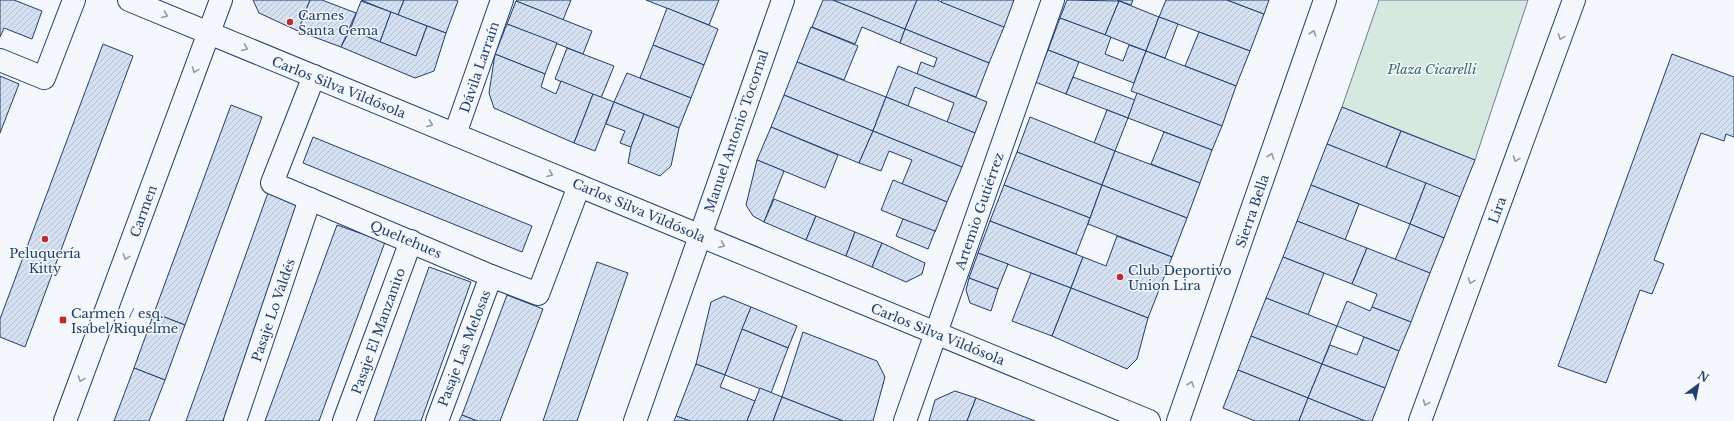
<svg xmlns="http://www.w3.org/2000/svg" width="1734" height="421" font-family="'Libre Baskerville',serif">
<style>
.green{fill:#d7e8df;stroke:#687fa3}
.building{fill:url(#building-hatch);stroke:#1d3f73}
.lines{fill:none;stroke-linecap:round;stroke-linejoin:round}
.street-casing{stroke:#1d3f73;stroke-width:24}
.secondary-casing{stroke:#1d3f73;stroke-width:24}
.street{stroke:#f4f7fb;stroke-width:22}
.secondary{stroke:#f4f7fb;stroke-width:22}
.oneway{stroke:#889bb7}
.poi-dot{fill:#c62828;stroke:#f4f7fb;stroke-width:1.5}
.labels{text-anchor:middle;stroke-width:3;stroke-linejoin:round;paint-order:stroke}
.poi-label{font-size:13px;fill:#1d3f73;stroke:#f4f7fb;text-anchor:start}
.street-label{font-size:13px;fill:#1d3f73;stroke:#f4f7fb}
.park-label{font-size:13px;font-style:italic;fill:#2c6c60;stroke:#f4f7fb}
</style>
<defs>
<pattern id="building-hatch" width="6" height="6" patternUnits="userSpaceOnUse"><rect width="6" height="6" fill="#d5e0f0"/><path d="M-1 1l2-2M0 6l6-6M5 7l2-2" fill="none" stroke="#b6c1d1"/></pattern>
</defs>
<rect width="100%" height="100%" fill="#f4f7fb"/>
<!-- green -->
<polygon class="green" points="1379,0 1528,0 1475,160 1342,107"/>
<!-- building -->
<g class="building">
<polygon points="0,0 14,0 42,11 32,39 4,28 0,37"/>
<polygon points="253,0 310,0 298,31 259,13"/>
<polygon points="310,0 322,0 356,13 341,47 298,31"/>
<polygon points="361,0 404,0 398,15"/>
<polygon points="404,0 456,0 458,1 446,33 398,15"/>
<polygon points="517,0 571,0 563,20 516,1"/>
<polygon points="646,0 719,0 709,25"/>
<polygon points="823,0 833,0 905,29 900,43 862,27 855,44 812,27"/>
<polygon points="833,0 917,0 905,29"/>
<polygon points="917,0 937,0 1004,27 989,63 905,29"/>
<polygon points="942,0 1014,0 1004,27 941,2"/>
<polygon points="1067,0 1119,1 1105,35 1060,18"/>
<polygon points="1117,0 1133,0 1131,5"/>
<polygon points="1166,0 1227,0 1264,14 1250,51 1159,17"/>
<polygon points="1227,0 1269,0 1264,14"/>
<polygon points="361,1 391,12 380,42 350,30"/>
<polygon points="516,1 592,31 583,54 507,24"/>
<polygon points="1119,1 1159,17 1146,51 1105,35"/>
<polygon points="667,8 718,29 704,65 653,45"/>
<polygon points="391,12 427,26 416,56 380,42"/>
<polygon points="1159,17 1178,24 1165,58 1146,51"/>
<polygon points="1060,18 1111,37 1105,54 1123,61 1129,45 1146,51 1134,83 1048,50"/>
<polygon points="507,24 557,43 545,74 495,54"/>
<polygon points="427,26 446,33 434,71 415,78 341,47 350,30 416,56"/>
<polygon points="811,27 858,46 844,80 797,62"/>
<polygon points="905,29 989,63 976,97 917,74 921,62 934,67 937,58 900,43"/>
<polygon points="1199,32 1250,51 1236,86 1185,66"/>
<polygon points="103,44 133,56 25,347 0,337 0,319"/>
<polygon points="653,45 704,65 691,98 640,78"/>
<polygon points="567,48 614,66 601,98 555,79"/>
<polygon points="1048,50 1079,62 1066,94 1035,82"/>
<polygon points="1146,51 1236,86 1222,126 1131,91"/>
<polygon points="495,54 545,74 541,87 556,94 561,81 593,94 574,143 494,108 489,93"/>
<polygon points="1672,54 1734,77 1734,137 1726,134 1724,141 1701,133 1654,260 1664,264 1652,294 1640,290 1606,383 1558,366"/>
<polygon points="797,62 886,97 873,131 784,95"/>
<polygon points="898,66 987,102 975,133 947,122 954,103 915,87 908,106 886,97"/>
<polygon points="627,73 691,98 679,128 614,102"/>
<polygon points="0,76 19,84 0,133"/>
<polygon points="1073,77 1135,100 1128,118 1066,94"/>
<polygon points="1137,93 1222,126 1212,150 1128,118"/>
<polygon points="593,94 614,102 595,151 574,143"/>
<polygon points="784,95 873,131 859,163 771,127"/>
<polygon points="886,97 975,133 962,167 873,131"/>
<polygon points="614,102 644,114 631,147 620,143 625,131 606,124"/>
<polygon points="231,105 262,117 185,325 154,313"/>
<polygon points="1342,107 1401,131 1386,168 1327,144"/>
<polygon points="1107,110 1128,118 1115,151 1094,143"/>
<polygon points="644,114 679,128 671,166 660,176 628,163 631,147"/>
<polygon points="1030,117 1115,151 1102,185 1017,152"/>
<polygon points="771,127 838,155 825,188 757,160"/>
<polygon points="873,131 962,167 947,202 902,184 912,160 889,151 881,171 859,163"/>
<polygon points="1401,131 1475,160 1460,197 1386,168"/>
<polygon points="1164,132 1212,150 1200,183 1151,164"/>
<polygon points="313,137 532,226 522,252 303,163"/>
<polygon points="1327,144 1426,183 1410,224 1311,185"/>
<polygon points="1115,151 1200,183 1187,218 1102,185"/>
<polygon points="1017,152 1102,185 1090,218 1004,185"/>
<polygon points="757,160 784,171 764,222 753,216 746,205"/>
<polygon points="893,180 947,202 935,232 881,210"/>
<polygon points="1426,183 1460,197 1444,238 1410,224"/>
<polygon points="1004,185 1090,218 1076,254 990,221"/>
<polygon points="1102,185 1187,218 1172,257 1088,224"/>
<polygon points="1311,185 1359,204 1345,240 1297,221"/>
<polygon points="269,190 302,202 223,421 186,421"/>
<polygon points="774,199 816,216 806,240 764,222"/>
<polygon points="816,216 855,232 846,256 806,240"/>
<polygon points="903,219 935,231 928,249 896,236"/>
<polygon points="990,221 1083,257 1071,288 978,253"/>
<polygon points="1297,221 1367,248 1352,284 1283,257"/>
<polygon points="1410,224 1444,238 1430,273 1395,260"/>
<polygon points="337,225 385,242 319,421 265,421"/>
<polygon points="855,232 882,243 872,267 846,256"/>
<polygon points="1117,236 1172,257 1148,318 1071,288 1083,257 1106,266"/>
<polygon points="882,243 925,263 922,274 906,282 872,267"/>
<polygon points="1367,248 1430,273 1411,322 1372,307 1377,294 1352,284"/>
<polygon points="978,253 1008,264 998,289 969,278"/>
<polygon points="1283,257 1324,273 1308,315 1266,298"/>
<polygon points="597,262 628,273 577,421 543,421"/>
<polygon points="429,267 471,282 421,421 374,421"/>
<polygon points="1031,273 1071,288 1052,336 1012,321"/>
<polygon points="969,278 998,289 991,311 970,303 966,290"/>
<polygon points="1071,288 1148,318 1137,359 1127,369 1052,336"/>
<polygon points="507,295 543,309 500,421 477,421 462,415"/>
<polygon points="724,296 751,307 725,375 696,364 711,302"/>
<polygon points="1266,298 1337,326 1322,364 1251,336"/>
<polygon points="1347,301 1370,311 1372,307 1411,322 1399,351 1337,326"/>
<polygon points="751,307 797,326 788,348 742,329"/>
<polygon points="154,313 185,325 165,380 134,368"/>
<polygon points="742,329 788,348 771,393 725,375"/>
<polygon points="803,332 877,361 885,377 873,421 843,421 782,397"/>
<polygon points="1251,336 1322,364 1308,398 1238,370"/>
<polygon points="1364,337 1399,351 1385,388 1322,364 1330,345 1357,355"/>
<polygon points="696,364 725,375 720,387 755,401 747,421 690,421 676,416"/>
<polygon points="1322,364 1385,388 1372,421 1365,421 1308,398"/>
<polygon points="134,368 165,380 149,421 114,421"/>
<polygon points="1238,370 1308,398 1299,421 1255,421 1223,408"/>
<polygon points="760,388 782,397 773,421 747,421"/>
<polygon points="955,391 976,398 967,421 929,421 935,400"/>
<polygon points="782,397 843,421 773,421"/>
<polygon points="976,398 1035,421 967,421"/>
<polygon points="1308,398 1365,421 1299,421"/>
<polygon points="462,415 477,421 459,421"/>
<polygon points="676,416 690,421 674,421"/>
</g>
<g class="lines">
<defs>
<g id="street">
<polyline points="0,60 44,78 74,0"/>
<polyline points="314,76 272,183 491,276 538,294 579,186"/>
<polyline points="455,134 502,0"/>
<polyline points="235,421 310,199"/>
<polyline points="344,421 411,241"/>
<polyline points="437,421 491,276"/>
<polyline points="635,421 783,0"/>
<polyline points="905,421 1053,0"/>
<polyline points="1420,421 1574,0"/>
</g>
<g id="secondary">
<polyline points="129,0 1149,421"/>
<polyline points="65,421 221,0"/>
<polyline points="1178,421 1325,0"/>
</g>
</defs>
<!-- street casing -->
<use href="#street" class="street-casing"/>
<!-- secondary casing -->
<use href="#secondary" class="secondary-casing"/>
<!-- street -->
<use href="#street" class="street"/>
<!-- secondary -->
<use href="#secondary" class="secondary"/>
</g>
<!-- one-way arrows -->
<defs><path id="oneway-chevron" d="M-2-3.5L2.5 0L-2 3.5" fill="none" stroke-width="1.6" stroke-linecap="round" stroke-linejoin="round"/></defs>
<g class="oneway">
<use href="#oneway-chevron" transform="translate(165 15) rotate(22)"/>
<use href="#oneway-chevron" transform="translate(1313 33) rotate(-71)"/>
<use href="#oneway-chevron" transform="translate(1561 37) rotate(110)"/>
<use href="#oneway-chevron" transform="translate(245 48) rotate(22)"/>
<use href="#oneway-chevron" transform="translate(195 70) rotate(110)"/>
<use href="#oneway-chevron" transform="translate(430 124) rotate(22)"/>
<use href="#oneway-chevron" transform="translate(1271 156) rotate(-71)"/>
<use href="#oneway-chevron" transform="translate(1516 159) rotate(110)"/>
<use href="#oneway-chevron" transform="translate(550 174) rotate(22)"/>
<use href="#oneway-chevron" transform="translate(722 245) rotate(22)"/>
<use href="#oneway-chevron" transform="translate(126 257) rotate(110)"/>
<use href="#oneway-chevron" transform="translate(1471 281) rotate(110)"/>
<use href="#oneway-chevron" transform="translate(81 379) rotate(110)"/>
<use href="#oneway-chevron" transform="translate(1191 384) rotate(-71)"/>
<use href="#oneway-chevron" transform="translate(1426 403) rotate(110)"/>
</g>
<!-- markers -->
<g class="poi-dot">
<circle cx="290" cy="22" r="4"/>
<circle cx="45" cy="239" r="4"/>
<circle cx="1120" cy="277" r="4"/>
<rect x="59" y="316" width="8" height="8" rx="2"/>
</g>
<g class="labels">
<!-- poi labels -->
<g class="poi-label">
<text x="298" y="20">Carnes<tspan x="298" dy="15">Santa Gema</tspan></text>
<text x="45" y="258" text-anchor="middle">Peluquería<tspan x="45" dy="15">Kitty</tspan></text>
<text x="1128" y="275">Club Deportivo<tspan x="1128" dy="15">Union Lira</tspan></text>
<text x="71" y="318">Carmen / esq.<tspan x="71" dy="15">Isabel Riquelme</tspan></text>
</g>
<!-- street labels -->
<g class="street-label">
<text transform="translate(479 67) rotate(-71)" y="5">Dávila Larraín</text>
<text transform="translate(339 87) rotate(22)" y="5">Carlos Silva Vildósola</text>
<text transform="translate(736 131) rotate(-71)" y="5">Manuel Antonio Tocornal</text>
<text transform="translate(639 210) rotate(23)" y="5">Carlos Silva Vildósola</text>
<text transform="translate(1497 210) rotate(-70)" y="5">Lira</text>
<text transform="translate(143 211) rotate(-70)" y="5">Carmen</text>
<text transform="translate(979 211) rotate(-71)" y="5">Artemio Gutiérrez</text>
<text transform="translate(1252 211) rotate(-71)" y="5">Sierra Bella</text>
<text transform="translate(406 239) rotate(23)" y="5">Queltehues</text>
<text transform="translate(273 310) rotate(-71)" y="5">Pasaje Lo Valdés</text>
<text transform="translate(378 331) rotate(-70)" y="5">Pasaje El Manzanito</text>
<text transform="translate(938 334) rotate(22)" y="5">Carlos Silva Vildósola</text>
<text transform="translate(464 348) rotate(-69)" y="5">Pasaje Las Melosas</text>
</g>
<!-- park labels -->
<g class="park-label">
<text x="1432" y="74">Plaza Cicarelli</text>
</g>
</g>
<!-- north arrow -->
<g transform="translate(1698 385) rotate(32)" stroke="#f4f7fb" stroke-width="3" paint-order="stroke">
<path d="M0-3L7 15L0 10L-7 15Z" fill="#1d3f73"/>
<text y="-6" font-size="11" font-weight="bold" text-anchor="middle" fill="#1d3f73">N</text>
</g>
</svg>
